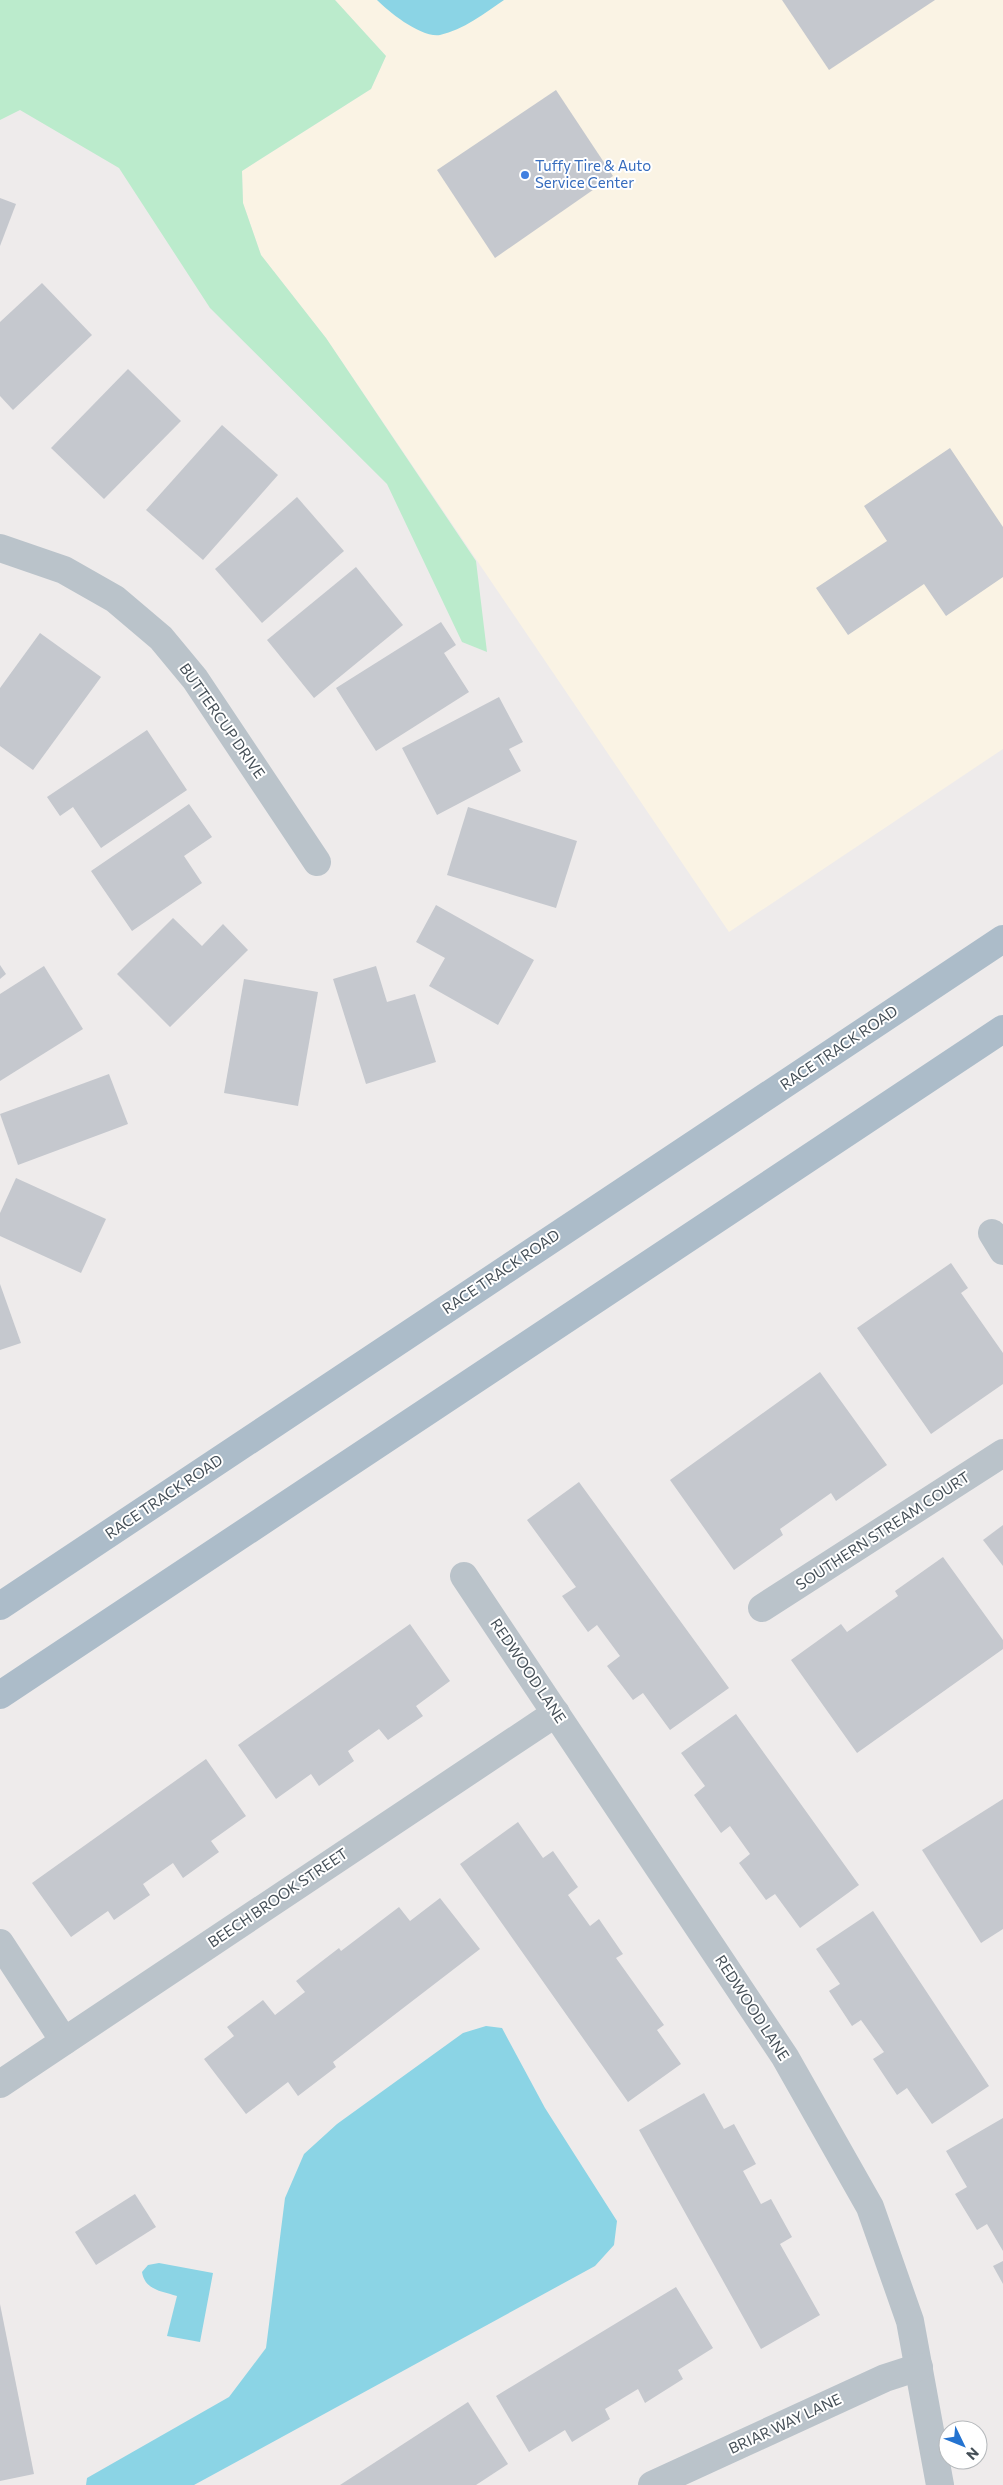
<svg xmlns="http://www.w3.org/2000/svg" width="1003" height="2485" font-family="Commissioner,sans-serif">
<style>
.commercial{fill:#faf3e4}
.green{fill:#bbebcc}
.water{fill:#8bd4e5}
.building{fill:#c5c8ce}
.lines{fill:none;stroke-linecap:round;stroke-linejoin:round}
.minor{stroke:#bac3ca;stroke-width:28}
.major{stroke:#acbcc9;stroke-width:28}
.shop-dot{fill:#3f7fe0;stroke:#fff;stroke-width:2}
.labels{text-anchor:middle;stroke-width:4;stroke-linejoin:round;paint-order:stroke}
.shop-label{font-size:15px;fill:#366cbe;stroke:#fff;text-anchor:start}
.street-label{font-size:15px;fill:#454f57;stroke:#fff}
</style>
<rect width="100%" height="100%" fill="#eeebeb"/>
<!-- commercial -->
<polygon class="commercial" points="335,0 1003,0 1003,749 729,932 326,338 261,255 243,203 242,171 371,89 386,56"/>
<!-- green -->
<polygon class="green" points="0,0 335,0 386,56 371,89 242,171 243,203 261,255 326,338 476,561 487,652 462,642 387,484 210,308 119,168 20,110 0,120"/>
<!-- water -->
<g class="water">
<path d="M377,0H504C485,13 463,30 440,35C421,38 389,12 377,0Z"/>
<polygon points="486,2026 502,2028 545,2108 617,2221 614,2245 595,2266 194,2485 86,2485 87,2478 229,2397 266,2348 285,2198 304,2154 337,2124 463,2033"/>
<path d="M159,2263L213,2273L200,2342L167,2336L177,2296C161,2291 145,2290 142,2272L148,2265Z"/>
</g>
<!-- building -->
<g class="building">
<polygon points="782,0 935,0 829,70"/>
<polygon points="556,90 613,176 495,258 437,170"/>
<polygon points="0,198 16,204 0,246"/>
<polygon points="42,283 92,335 13,410 0,396 0,322"/>
<polygon points="128,369 181,421 104,499 51,448"/>
<polygon points="222,425 278,475 203,560 146,510"/>
<polygon points="950,448 1003,527 1003,577 946,616 924,584 848,635 816,588 887,541 864,506"/>
<polygon points="297,497 344,551 262,623 215,569"/>
<polygon points="356,567 403,625 314,698 267,640"/>
<polygon points="441,622 456,645 444,653 469,692 376,751 336,688"/>
<polygon points="40,633 101,677 33,770 0,746 0,688"/>
<polygon points="499,697 523,742 509,749 521,771 437,815 402,748"/>
<polygon points="147,730 187,790 101,848 73,807 60,816 47,797"/>
<polygon points="189,804 212,837 184,856 202,883 132,931 91,871"/>
<polygon points="468,807 577,841 556,908 447,875"/>
<polygon points="436,905 534,960 498,1025 429,986 445,958 416,942"/>
<polygon points="173,918 202,946 223,924 248,950 170,1027 117,974"/>
<polygon points="0,965 6,974 0,979"/>
<polygon points="44,966 83,1029 0,1081 0,994"/>
<polygon points="376,966 387,1002 415,994 436,1062 366,1084 333,979"/>
<polygon points="244,979 318,992 298,1106 224,1093"/>
<polygon points="109,1074 128,1124 18,1165 0,1114"/>
<polygon points="16,1178 106,1219 81,1273 0,1236 0,1213"/>
<polygon points="951,1263 968,1288 961,1293 1003,1353 1003,1384 931,1434 857,1328"/>
<polygon points="0,1284 21,1343 0,1350"/>
<polygon points="820,1372 887,1465 836,1501 831,1493 780,1529 783,1535 734,1570 670,1480"/>
<polygon points="579,1482 729,1688 670,1730 643,1693 633,1700 607,1666 620,1656 597,1625 588,1632 562,1596 576,1587 527,1520"/>
<polygon points="1003,1525 1003,1566 983,1540"/>
<polygon points="943,1557 1003,1640 1003,1649 857,1753 791,1660 841,1624 847,1632 898,1596 895,1591"/>
<polygon points="410,1624 450,1681 416,1706 423,1716 388,1740 379,1729 348,1751 354,1761 319,1786 311,1774 276,1799 238,1745"/>
<polygon points="736,1714 859,1885 800,1928 775,1894 766,1900 739,1863 750,1854 730,1826 721,1833 694,1795 705,1786 681,1753"/>
<polygon points="206,1759 246,1816 211,1841 219,1852 183,1878 173,1863 143,1884 150,1895 114,1920 108,1911 71,1937 32,1883"/>
<polygon points="1003,1799 1003,1929 981,1943 922,1850"/>
<polygon points="518,1822 543,1858 553,1851 578,1887 568,1895 590,1926 599,1919 623,1954 616,1958 664,2025 657,2030 681,2064 628,2102 460,1864"/>
<polygon points="440,1898 480,1949 333,2062 336,2067 298,2096 288,2082 246,2114 204,2059 234,2036 227,2027 263,2000 275,2015 305,1992 296,1981 339,1948 341,1951 399,1907 410,1921"/>
<polygon points="873,1911 989,2086 932,2124 907,2088 897,2095 873,2059 884,2052 861,2020 852,2026 829,1991 840,1984 816,1949"/>
<polygon points="704,2093 724,2129 734,2124 756,2164 743,2171 761,2204 771,2199 792,2237 780,2244 820,2315 761,2349 639,2130"/>
<polygon points="1003,2118 1003,2251 987,2224 977,2230 955,2194 967,2187 946,2151"/>
<polygon points="135,2194 156,2227 96,2265 75,2232"/>
<polygon points="1003,2261 1003,2284 993,2266"/>
<polygon points="676,2287 713,2348 678,2370 683,2379 645,2403 638,2389 605,2409 610,2419 572,2442 565,2430 529,2452 496,2396"/>
<polygon points="0,2304 34,2474 0,2481"/>
<polygon points="468,2402 508,2464 476,2485 340,2485"/>
</g>
<g class="lines">
<!-- minor -->
<g class="minor">
<polyline points="0,548 64,570 115,599 161,638 195,679 317,862"/>
<polyline points="992,1233 1003,1251"/>
<polyline points="464,1576 785,2057 870,2207 910,2321 940,2485"/>
<polyline points="762,1608 1003,1453"/>
<polyline points="0,1943 64,2041"/>
<polyline points="0,2084 556,1713"/>
<polyline points="652,2485 885,2378 919,2367"/>
</g>
<!-- major -->
<g class="major">
<polyline points="0,1606 1003,939"/>
<polyline points="0,1695 1003,1029"/>
</g>
</g>
<!-- markers -->
<circle class="shop-dot" cx="525" cy="175" r="5"/>
<g class="labels">
<!-- shop labels -->
<g class="shop-label">
<text x="535" y="171">Tuffy Tire &amp; Auto<tspan x="535" dy="17">Service Center</tspan></text>
</g>
<!-- street labels -->
<g class="street-label">
<text transform="translate(222 721) rotate(55)" y="5">BUTTERCUP DRIVE</text>
<text transform="translate(839 1048) rotate(-34)" y="5">RACE TRACK ROAD</text>
<text transform="translate(501 1272) rotate(-34)" y="5">RACE TRACK ROAD</text>
<text transform="translate(164 1497) rotate(-34)" y="5">RACE TRACK ROAD</text>
<text transform="translate(883 1531) rotate(-33)" y="5">SOUTHERN STREAM COURT</text>
<text transform="translate(528 1671) rotate(56)" y="5">REDWOOD LANE</text>
<text transform="translate(278 1898) rotate(-34)" y="5">BEECH BROOK STREET</text>
<text transform="translate(752 2008) rotate(57)" y="5">REDWOOD LANE</text>
<text transform="translate(785 2424) rotate(-25)" y="5">BRIAR WAY LANE</text>
</g>
</g>
<!-- north arrow -->
<g transform="translate(963 2445) rotate(133)"><circle r="24" fill="#ffffff" stroke="#b5b9bc"/>
<path d="M0-4L9 19L0 12L-9 19Z" fill="#2473d0"/>
<text y="-8" font-size="14" font-weight="bold" text-anchor="middle" fill="#454f57">N</text>
</g>
</svg>
